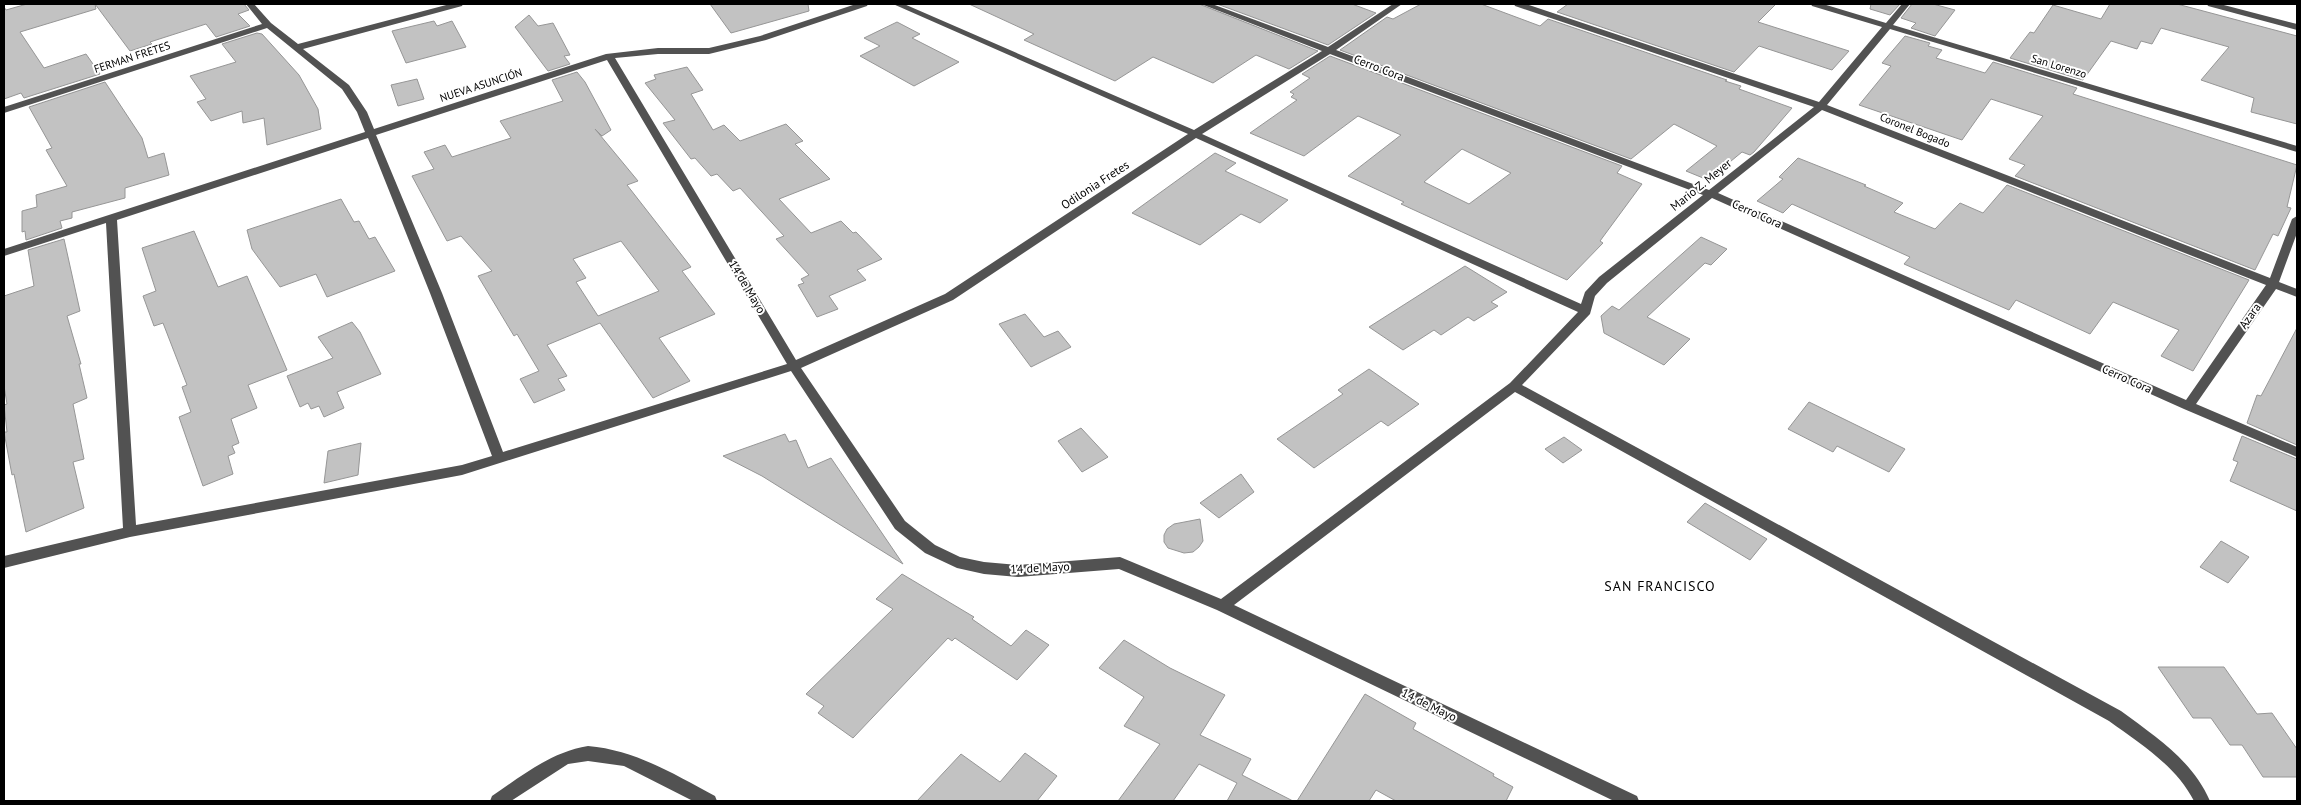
<svg xmlns="http://www.w3.org/2000/svg" width="2301" height="805" font-family="'PT Sans',sans-serif">
<style>
.building{fill:#c2c2c2;stroke:#969696;fill-rule:evenodd}
.lines{fill:none;stroke-linecap:round;stroke-linejoin:round}
.minor{fill:#525252;fill-rule:evenodd}
.labels{text-anchor:middle;stroke-width:4;stroke-linejoin:round;paint-order:stroke}
.far-street-label{font-size:11px;fill:#000;stroke:#fff}
.street-label{font-size:12px;fill:#000;stroke:#fff}
.neighbourhood-label{font-size:14px;letter-spacing:1px;fill:#000;stroke:#fff}
</style>
<rect width="100%" height="100%" fill="#fff"/>
<!-- building -->
<g class="building">
<polygon points="27,4 95,4 96,9 20,32 44,68 86,54 100,74 24,98 21,93 4,99 4,7 6,10"/>
<polygon points="95,4 244,4 249,10 238,14 250,26 216,37 206,24 150,42 152,44 130,51"/>
<polygon points="710,4 808,4 809,11 731,33"/>
<polygon points="969,4 1199,4 1318,51 1289,69 1256,55 1213,83 1153,57 1115,81 1024,40 1034,34"/>
<polygon points="1217,4 1352,4 1376,13 1328,45"/>
<polygon points="1421,4 1481,4 1540,26 1548,19 1727,80 1725,81 1741,86 1739,89 1792,108 1754,152 1750,155 1742,152 1708,180 1686,171 1717,146 1674,124 1631,159 1340,50 1387,17 1393,19"/>
<polygon points="1568,4 1776,4 1758,22 1849,51 1832,70 1759,46 1734,72 1557,12"/>
<polygon points="1871,4 1900,4 1890,15 1870,9"/>
<polygon points="1912,4 1933,4 1955,10 1935,36 1911,28 1916,23 1901,18"/>
<polygon points="2110,4 2177,4 2297,36 2297,124 2251,112 2254,98 2201,80 2229,47 2161,28 2152,44 2141,41 2137,49 2111,41 2083,80 2010,58 2030,32 2034,33 2053,5 2101,19"/>
<polygon points="529,15 538,26 553,23 570,55 564,56 570,64 548,71 515,27"/>
<polygon points="434,21 437,26 452,21 466,47 406,63 392,31"/>
<polygon points="897,22 920,34 912,38 959,62 914,86 860,56 880,46 864,38"/>
<polygon points="257,33 262,34 299,75 318,109 321,129 267,145 264,118 243,123 242,111 211,121 197,102 206,99 190,76 236,62 222,44"/>
<polygon points="1905,36 1930,43 1928,46 1942,50 1936,58 1985,73 1993,62 2077,88 2073,94 2297,165 2287,207 2291,208 2278,236 2273,234 2255,270 2015,176 2025,165 2009,159 2043,116 1991,99 1962,140 1859,105 1891,66 1882,63"/>
<path d="M1330,56L1622,166L1617,173L1642,184L1600,241L1603,243L1567,280L1401,204L1404,202L1348,176L1401,135L1358,116L1304,156L1250,133L1297,100L1291,97L1294,94L1290,92L1310,78L1302,74ZM1462,149L1511,173L1469,204L1424,182Z"/>
<polygon points="687,67 703,90 691,94 713,130 724,125 740,141 786,124 803,141 795,144 830,179 779,199 811,233 841,221 853,233 856,232 882,259 857,270 866,280 829,296 838,309 817,317 798,285 804,283 801,279 809,275 776,239 784,236 740,188 733,191 717,174 711,176 695,158 691,159 663,123 675,120 645,83 656,79 654,75"/>
<path d="M577,72L585,82L611,130L602,136L595,129L638,181L627,185L691,267L682,271L715,314L659,338L690,381L653,398L600,323L547,345L567,376L558,379L565,390L534,403L520,379L539,371L517,334L514,336L478,276L492,271L461,236L447,241L412,176L434,169L424,152L445,145L452,157L511,138L500,121L563,101L552,80ZM621,241L659,291L598,316L576,282L586,278L573,259Z"/>
<polygon points="417,79 424,99 398,106 391,85"/>
<polygon points="105,82 142,138 148,158 164,153 169,175 125,188 125,198 72,212 72,218 60,221 62,228 26,240 25,231 22,232 22,211 37,207 36,195 67,186 46,150 52,148 29,107"/>
<polygon points="1215,153 1236,163 1225,171 1288,200 1260,223 1241,214 1200,245 1132,213"/>
<polygon points="1798,158 1866,185 1864,186 1903,203 1894,212 1935,229 1960,203 1983,213 2007,185 2249,280 2193,371 2161,356 2179,330 2113,302 2090,334 2016,300 2009,310 1904,264 1910,257 1792,204 1783,213 1757,201 1783,179 1779,177"/>
<polygon points="341,199 354,222 359,221 369,239 375,237 395,271 327,297 316,274 280,287 252,249 247,230"/>
<polygon points="194,231 218,287 247,276 287,370 248,385 257,408 231,419 239,443 232,446 235,453 228,456 233,474 203,486 179,417 191,412 182,387 187,385 163,323 154,326 143,296 156,291 142,248"/>
<polygon points="1701,237 1727,249 1711,265 1705,263 1647,317 1690,339 1664,365 1604,333 1601,316 1612,306 1619,310"/>
<polygon points="64,239 80,311 67,316 81,364 79,364 87,398 73,404 84,459 73,462 84,508 26,532 14,474 12,475 4,432 7,432 4,405 7,404 4,386 4,296 34,286 28,250"/>
<polygon points="1465,266 1507,292 1491,302 1498,306 1474,321 1468,317 1441,335 1434,330 1403,350 1369,327"/>
<polygon points="1025,314 1044,337 1058,331 1071,347 1031,367 999,324"/>
<polygon points="352,322 360,332 381,374 337,392 344,408 324,417 319,406 311,409 308,403 300,407 287,376 333,358 318,337"/>
<polygon points="2297,328 2297,445 2247,423 2257,395 2261,396"/>
<polygon points="1369,369 1419,404 1388,426 1381,421 1314,468 1277,439 1343,394 1338,390"/>
<polygon points="1809,402 1854,424 1905,449 1889,472 1837,446 1833,452 1788,429"/>
<polygon points="1081,428 1108,457 1082,472 1058,441"/>
<polygon points="785,434 789,442 796,440 808,468 831,458 903,564 762,476 723,456"/>
<polygon points="2242,436 2297,459 2297,511 2230,481 2238,462 2233,460"/>
<polygon points="1564,437 1582,450 1563,463 1545,449"/>
<polygon points="361,443 358,475 324,483 328,451"/>
<polygon points="1241,474 1254,492 1219,518 1200,503"/>
<polygon points="1705,503 1767,539 1750,560 1687,522"/>
<polygon points="1200,519 1203,541 1199,547 1193,552 1184,553 1168,548 1164,542 1164,535 1167,529 1174,524"/>
<polygon points="2221,541 2249,557 2228,583 2200,567"/>
<polygon points="902,574 974,617 972,619 1011,646 1026,630 1049,645 1017,680 955,638 952,641 948,638 853,738 818,713 824,706 806,694 893,609 876,599"/>
<polygon points="1124,640 1170,668 1225,695 1200,735 1251,759 1242,775 1293,801 1227,801 1237,783 1199,764 1173,801 1118,801 1160,744 1124,726 1144,697 1099,668"/>
<polygon points="2158,667 2224,667 2257,714 2272,713 2297,749 2297,777 2263,777 2242,745 2230,745 2211,718 2193,718"/>
<polygon points="1365,694 1416,723 1413,729 1494,774 1493,776 1513,787 1506,801 1396,801 1376,790 1369,801 1297,801"/>
<polygon points="1025,753 1057,776 1037,801 917,801 961,754 1000,782"/>
</g>
<g class="lines">
<!-- minor -->
<g class="minor">
<path d="M246,4H254L271,23L298,44L450,4H463L462,6L303,49L349,85L367,112L374,129L606,54L658,48H709L760,36L856,4H868L867,6L766,40L709,54H658L615,58L796,360L945,294L1188,134L893,4H904L1194,130L1322,51L1201,4H1212L1328,47L1393,4H1402L1336,50L1709,190L1814,107L1515,6L1514,4H1526L1819,102L1882,27L1812,6L1811,4H1823L1886,23L1902,4H1910L1893,25L2297,146V152L1890,29L1827,105L2270,278L2292,219L2297,216V233L2279,282L2297,289V297L2276,289L2196,404L2297,447V457L2184,409L1712,198L1607,283L1595,296L1590,314L1522,385L2121,711C2156,737 2192,760 2210,801H2194C2176,766 2141,744 2109,721L1515,392L1234,605L1637,796L1639,801H1614L1217,610L1119,569L1018,577L984,574L957,568L925,553L895,529L791,371L462,475L130,537L4,568V556L123,528L106,223L4,256V249L365,132L357,112L342,89L267,28L4,113V107L262,24ZM1330,54L1703,195L1599,277L1585,292L1581,304L1202,134ZM607,60L787,364L503,452L442,293L376,135ZM1822,110L2266,285L2186,400L1718,193ZM368,138L430,293L492,456L462,465L136,525L117,220ZM1196,138L1578,312L1510,383L1221,599L1120,557L1018,565L984,562L960,557L935,545L905,521L801,368L953,300Z"/>
<polygon points="2207,4 2220,4 2297,24 2297,30 2208,6"/>
<path d="M588,746C635,750 674,774 715,796L717,801H693L624,766L588,761L568,764L511,801H490L492,796C523,775 551,752 588,746Z"/>
</g>
</g>
<g class="labels">
<!-- far-street labels -->
<g class="far-street-label">
<text transform="translate(132 57) rotate(-18)" y="4">FERMAN FRETES</text>
<text transform="translate(2059 66) rotate(17)" y="4">San Lorenzo</text>
<text transform="translate(481 85) rotate(-18)" y="4">NUEVA ASUNCIÓN</text>
<text transform="translate(1915 130) rotate(22)" y="4">Coronel Bogado</text>
</g>
<!-- street labels -->
<g class="street-label">
<text transform="translate(1379 68) rotate(21)" y="4">Cerro Cora</text>
<text transform="translate(1095 185) rotate(-33)" y="4">Odilonia Fretes</text>
<text transform="translate(1701 185) rotate(-39)" y="4">Mario Z. Meyer</text>
<text transform="translate(1757 214) rotate(24)" y="4">Cerro Cora</text>
<text transform="translate(747 287) rotate(59)" y="4">14 de Mayo</text>
<text transform="translate(2250 316) rotate(-55)" y="4">Azara</text>
<text transform="translate(2127 379) rotate(24)" y="4">Cerro Cora</text>
<text transform="translate(1040 568) rotate(-3)" y="4">14 de Mayo</text>
<text transform="translate(1429 705) rotate(26)" y="4">14 de Mayo</text>
</g>
<!-- neighbourhood labels -->
<g class="neighbourhood-label">
<text x="1660" y="591">SAN FRANCISCO</text>
</g>
</g>
<!-- border -->
<rect width="2301" height="805" fill="none" stroke="#000000" stroke-width="10"/>
</svg>
